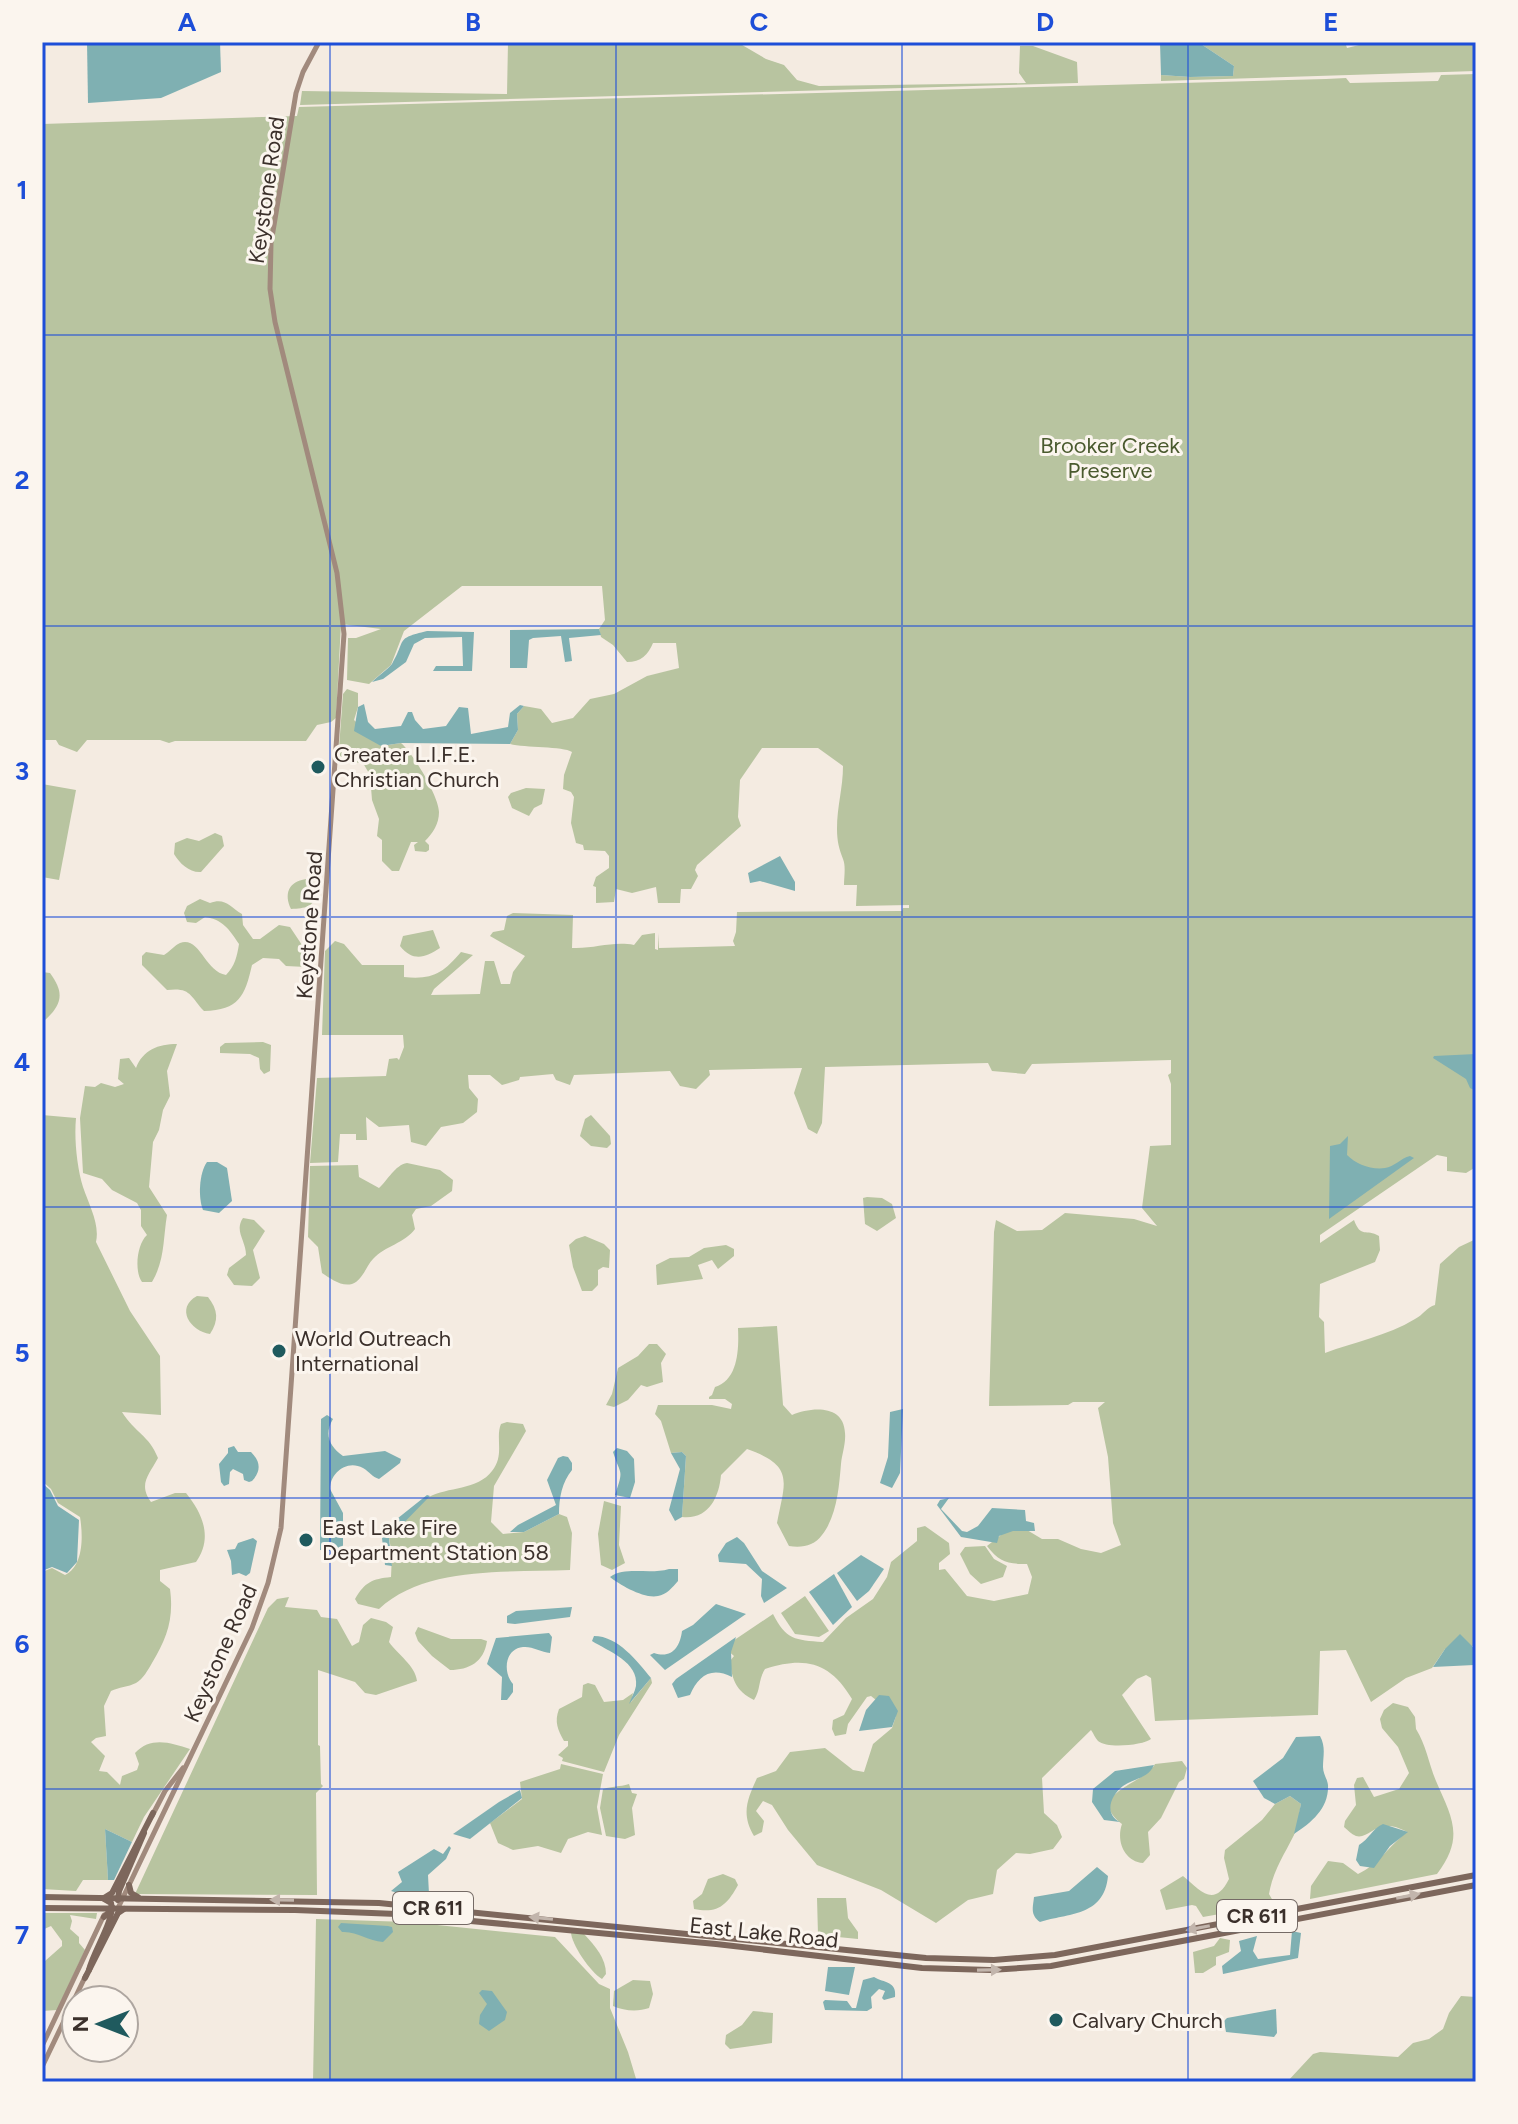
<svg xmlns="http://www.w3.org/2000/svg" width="1518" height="2124" font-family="Figtree,sans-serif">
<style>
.green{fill:#b8c4a0}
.water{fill:#7fb0b2}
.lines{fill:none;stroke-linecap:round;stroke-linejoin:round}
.secondary{stroke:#a18a7d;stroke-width:5}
.primary{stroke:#7d675c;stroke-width:6}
.oneway{fill:#c2b5ac}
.grid{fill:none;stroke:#1d4ed8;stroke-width:2;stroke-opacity:0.55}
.poi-dot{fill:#1f5a5e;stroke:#fbf5ee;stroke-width:3}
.labels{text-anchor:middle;stroke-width:6;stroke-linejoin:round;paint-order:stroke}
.shield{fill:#fbf5ee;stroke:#756b66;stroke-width:2}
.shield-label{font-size:20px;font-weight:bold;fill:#3b302b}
.street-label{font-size:22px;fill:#3b302b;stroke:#fbf5ee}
.park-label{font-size:22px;fill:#4a5a2e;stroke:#fbf5ee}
.poi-label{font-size:22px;fill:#3b302b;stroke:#fbf5ee;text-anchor:start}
.neatline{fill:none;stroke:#1d4ed8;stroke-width:3}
.grid-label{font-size:26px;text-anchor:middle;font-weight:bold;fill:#1d4ed8}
</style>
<rect width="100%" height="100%" fill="#f4ebe1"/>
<!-- green -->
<g class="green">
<polygon points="508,42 737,42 766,59 784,65 797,80 819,86 1026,83 1019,73 1020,46 1033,46 1077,62 1078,83 300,105 302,91 507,94"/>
<polygon points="1198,42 1345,42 1347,48 1371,42 1476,42 1476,71 1161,81 1161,75 1190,77 1233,76 1234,66"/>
<path d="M1476,74V1167L1466,1173L1447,1171V1157L1437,1155L1320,1235V1243L1354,1220C1361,1239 1366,1228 1379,1236L1380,1250L1375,1262L1320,1284L1319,1317L1324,1322L1325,1353C1354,1342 1387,1336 1415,1319C1423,1315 1427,1307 1435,1305L1440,1264L1459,1247L1476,1239V1652L1473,1646L1445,1649L1432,1668L1406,1678L1371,1702L1346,1650L1320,1651L1318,1715H1315L1155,1721L1151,1678L1146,1675L1137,1679L1122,1695L1151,1739C1144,1745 1107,1749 1098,1741C1095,1738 1094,1734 1091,1730L1042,1778L1044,1813L1057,1825L1062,1837L1053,1849L1030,1854L1016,1853L997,1870L993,1894L968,1900L936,1923L881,1890L817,1865L788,1830L772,1805L763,1801L756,1811L764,1821L762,1832L754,1836C741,1814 747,1800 757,1778L776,1771L790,1752L825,1748L853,1770L864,1772L873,1744L892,1728L896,1716L871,1696L867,1697L848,1724L846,1734L835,1736L832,1729L833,1720L844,1715L852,1699C830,1662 805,1656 765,1669C758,1680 761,1689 754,1700C736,1691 732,1680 730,1661L734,1656L724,1647L773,1614C786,1640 795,1640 823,1642L846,1618L873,1599L887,1577L891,1562L917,1541V1528L925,1526L949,1543L950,1554L939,1563V1570L945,1569L967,1596L994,1601L1028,1594L1032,1577L1027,1564C1007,1564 999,1562 987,1546L1006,1531L1027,1530L1042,1539H1058L1081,1549L1101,1553L1121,1545L1113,1523L1108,1457L1098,1408L1105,1402H1073L1068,1405L989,1406L994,1232L996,1220L1017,1231L1042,1230L1065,1213L1134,1219L1157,1226L1142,1208L1150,1146L1171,1145V1084L1168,1075L1171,1073V1060L1032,1064L1025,1074L992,1071L988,1063L825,1067L822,1123L817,1134L808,1129L794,1093L802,1068L709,1070L710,1075L696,1089L680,1086L670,1071L574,1075L570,1085L556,1080L553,1074L520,1077L519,1080L502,1085L490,1075H468L469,1088L478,1099L477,1112L463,1123L441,1127L426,1146L411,1142L409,1125L379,1127L366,1117L367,1140H356V1134H340L338,1162L310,1163L317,1078L386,1076L389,1059L397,1058L399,1060L404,1047L403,1035H322L325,951L335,941L344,944L362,965H404V977C433,980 443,973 461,952L473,955L434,989L431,995L480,994L485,961H494L501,984H510L513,972L525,956L490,936L493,932L504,930L507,916L513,913L573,915L572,948C595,949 612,941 634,945L642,935L655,933V949L658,950V933L659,948L735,946L733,941L736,932L737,912L902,911L903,908H909V905L856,906L857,885H844C844,877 846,866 843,859C839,849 837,841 837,829C837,806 843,788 843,766L818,748H762L740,780L738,817L741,826L697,865L695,870L698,876L691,889H681L680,903H658L656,887L632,893L616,889L614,902L596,903V887L593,886L596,877L609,868V856L605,851L584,850L583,845L576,843L571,823L574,797L571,792L563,789L564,775L572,752C563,746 525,748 510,744L518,730L517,714L524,706L541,709L552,723L573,718L590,699L614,694L647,676L679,668L676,643H653C648,655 641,662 627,662L613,645L601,637L599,629L605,620L602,586H462L404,631L391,665L369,684L347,680L348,638H356L381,629L341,624L336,718L331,722L317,725L306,741H175L169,743L160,740H87L77,752L59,745L56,740H42V124L297,116L299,107L1326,79L1346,78L1350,83L1438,81L1441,75Z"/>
<path d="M347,689L358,693V707L354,720L381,746L401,743C413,753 439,797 439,812C439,824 433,833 425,841L429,845V850L426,852L415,851L414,845L418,842H411L399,871H392L382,861V840L377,836L379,819L372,800L370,775L363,763L338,761L343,694Z"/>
<polygon points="42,784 76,790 59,880 42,877"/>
<polygon points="526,788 545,789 542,804 534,808 529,816 512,808 508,797 511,793"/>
<path d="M215,833L222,836L224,846L201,872C190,873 180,864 174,854L175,843L187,838L199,841Z"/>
<path d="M306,879L314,882L318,893C312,908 306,908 291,909C284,894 288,882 306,879Z"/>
<path d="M200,899L210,903C225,897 230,907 242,914L243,925L253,939H260L279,925L290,927L312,960L306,967L286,966L279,959L263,958L252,965C245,996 239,1010 204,1011C190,996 191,987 167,990L142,965V956L146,952L164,955C169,952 175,945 180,943C200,936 205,972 226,975C235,966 237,956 239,944C230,930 222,919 205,917L196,923L187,922L184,913L187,906Z"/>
<path d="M433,930L440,948C425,958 413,962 400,946L403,936Z"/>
<path d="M42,972L50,973C64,992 63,1004 45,1020L42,1019Z"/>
<polygon points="263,1042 271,1045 270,1071 264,1074 260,1069 259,1058 250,1054 220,1053 220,1047 225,1043"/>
<path d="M177,1044L167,1071L170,1096L163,1110L159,1130L153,1142L149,1187L167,1215C163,1239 165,1260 152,1282H142C134,1271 137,1244 147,1235L141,1226V1210L137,1203L112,1190L102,1179L83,1173L80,1118L85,1086L95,1087L101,1083L115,1087L124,1084L118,1079L120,1059L129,1058L136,1068C143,1050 158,1044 177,1044Z"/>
<path d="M42,1115L76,1118C74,1139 77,1167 83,1187C89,1205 100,1224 96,1242L130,1311L160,1356L161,1415L122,1412C135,1433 149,1435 158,1458C149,1475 138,1484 151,1502L175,1493H186C203,1514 213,1538 196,1562L160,1570V1581L170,1589C174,1619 167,1638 152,1663C148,1670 143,1679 136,1683C128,1687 119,1687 111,1691L104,1706L106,1736L96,1738L91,1742L105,1756L99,1771L107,1772L120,1785L122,1776L137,1770L139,1764L135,1753C151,1736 171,1743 190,1749L144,1817L132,1842L105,1829L108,1880H83L76,1891L42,1889V1572L52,1568L65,1575C84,1566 83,1535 80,1517L58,1503L51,1489L42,1481Z"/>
<polygon points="591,1115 610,1136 611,1144 607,1148 591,1146 580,1136 585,1119"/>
<path d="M407,1163L440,1170L453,1180L452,1191L431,1206L416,1209L412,1215L415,1229C405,1243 385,1246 373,1259C366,1266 363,1280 352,1284C341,1287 330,1278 322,1273L318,1247L308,1237L310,1166L358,1165L359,1177L379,1188C388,1180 395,1165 407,1163Z"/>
<polygon points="867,1197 882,1198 892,1204 896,1218 877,1231 865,1224 863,1198"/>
<path d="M243,1218L254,1220L265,1231L253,1250L260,1278L252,1286L234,1285L227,1275L229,1268L246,1255C246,1241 234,1231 243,1218Z"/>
<polygon points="585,1236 604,1244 610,1250 609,1268 603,1267 598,1270 598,1285 592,1291 582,1291 573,1267 569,1245 576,1239"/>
<polygon points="726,1245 734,1249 734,1256 718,1269 712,1260 698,1265 703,1279 657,1285 656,1265 670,1258 689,1257 704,1248"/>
<path d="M197,1296L208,1297C218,1310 219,1320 210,1334C190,1331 175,1308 197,1296Z"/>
<path d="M777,1326L783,1405L792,1415C811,1407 844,1404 845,1433C846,1443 842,1454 841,1464C839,1487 837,1516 822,1535C814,1546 802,1548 789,1546L777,1523C785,1481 795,1466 747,1449L721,1475C719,1498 708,1520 682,1517L686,1456L682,1452L671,1453L661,1421L655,1414L658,1405H712L731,1409L732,1404L725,1399H709V1397L712,1395L715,1387C738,1380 739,1350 738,1328Z"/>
<polygon points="649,1344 657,1344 666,1354 661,1363 663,1382 647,1387 641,1385 628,1400 614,1407 606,1405 612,1394 618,1368 638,1356"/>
<path d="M507,1422L523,1424L526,1431L494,1486L491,1522L503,1534L524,1532L559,1514L567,1517L572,1533L570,1570C509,1573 426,1565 379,1609L358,1604L355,1599C365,1582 372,1579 391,1577L392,1554L389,1538C399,1529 419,1503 429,1497C447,1487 478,1490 492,1471C505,1455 495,1438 501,1424Z"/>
<polygon points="604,1501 621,1506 619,1545 625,1563 612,1570 601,1565 598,1534"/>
<polygon points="985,1546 994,1559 1007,1566 1003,1577 981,1584 970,1574 960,1554 965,1547"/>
<polygon points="805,1596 829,1631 819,1637 795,1634 781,1613"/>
<path d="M289,1597L285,1607L317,1610L321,1617L337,1619L352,1646L359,1642L363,1625L371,1618L386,1622L393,1627L389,1642C398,1655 415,1665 417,1681L376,1695L365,1693L355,1682L318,1670V1745L320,1746L321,1784L323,1786L316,1793L317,1895L135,1894L268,1608L277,1599Z"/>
<path d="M418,1627L451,1639H481L487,1641C484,1662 469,1670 450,1670L432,1656L418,1641L415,1633Z"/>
<path d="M651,1678L652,1683L619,1735L604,1772L562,1761L563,1758L558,1755L568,1746V1741H564C558,1730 554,1722 559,1709L582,1697L583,1685L588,1683L595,1685L604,1702L623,1700L633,1693L631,1702Z"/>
<path d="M1393,1703L1408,1707L1415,1717L1416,1729C1426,1745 1429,1764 1436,1781C1452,1818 1465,1837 1437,1874L1310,1899L1311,1886L1328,1861L1343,1863L1358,1874C1379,1864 1388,1847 1407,1832C1377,1815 1370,1840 1356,1836C1351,1834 1348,1830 1344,1827L1345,1821L1356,1805L1354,1785L1357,1778L1363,1777L1374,1797L1399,1789L1409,1773L1398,1747L1382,1728L1380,1719L1384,1710Z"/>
<path d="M1182,1761L1187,1768L1184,1779L1179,1782L1161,1818L1148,1832L1150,1855L1143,1863C1124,1861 1116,1841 1122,1824C1083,1794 1145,1784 1155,1764Z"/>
<polygon points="561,1764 603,1774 597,1807 602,1835 588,1832 568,1839 561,1853 538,1846 513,1850 498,1843 490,1823 522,1799 520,1782 560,1769"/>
<path d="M629,1784L632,1793L637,1794L632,1808L635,1835L625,1839L606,1836L600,1808L603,1789C613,1786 619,1787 629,1784Z"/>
<path d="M1290,1796L1301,1804C1299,1814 1298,1826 1294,1835C1284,1855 1273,1871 1269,1894L1273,1901L1270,1905L1203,1917L1196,1906L1192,1905L1166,1910L1160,1890L1183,1876C1200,1890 1214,1909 1229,1879L1224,1858L1225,1850L1262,1820L1275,1804Z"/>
<path d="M723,1874L735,1879L738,1885C727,1905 718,1914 694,1909L693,1901L702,1894L708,1879Z"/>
<polygon points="817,1898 846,1898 848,1918 858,1932 858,1939 818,1935"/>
<polygon points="42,1913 97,1913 96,1919 70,1915 72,1921 70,1929 79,1937 79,1943 85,1950 57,2010 42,2011 42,1959 45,1961 62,1946 62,1941 51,1926 42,1930"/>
<polygon points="316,1919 408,1922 555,1937 599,1984 610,1989 610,2008 628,2052 637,2082 313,2082"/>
<path d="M571,1932L584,1934C595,1946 606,1958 606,1974L602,1979C591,1973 571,1944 571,1932Z"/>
<polygon points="1220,1938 1230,1940 1229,1952 1216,1957 1216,1965 1203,1973 1195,1973 1193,1952 1214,1946"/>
<path d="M633,1980L650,1981L653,1994L649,2008C638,2012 624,2011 613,2006L614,1991Z"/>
<polygon points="1461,1996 1476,1997 1476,2082 1287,2082 1313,2054 1320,2052 1398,2057 1413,2043 1429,2039 1443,2029 1449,2013"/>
<polygon points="753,2011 773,2013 772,2043 730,2049 725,2044 726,2035 742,2025"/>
</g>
<!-- water -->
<g class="water">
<polygon points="87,42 220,42 221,72 161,98 88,103"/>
<polygon points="1160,42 1198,42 1234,66 1233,76 1190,77 1161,75"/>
<polygon points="599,629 601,635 569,638 572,661 565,662 561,636 533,638 529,640 527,668 510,668 510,630"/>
<path d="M427,631L474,632L472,671H433L436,666H463L462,637L425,638L414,644L406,662L383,679L372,682C378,676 387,670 392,664C407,639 394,639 427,631Z"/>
<polygon points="364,704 368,722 375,729 401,726 408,712 412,712 415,720 423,729 446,726 459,707 468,708 471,734 508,727 510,713 520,705 524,706 517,714 518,730 510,744 401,743 381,746 354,731 358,707"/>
<polygon points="780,856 795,882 795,891 760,881 750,883 748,873"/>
<polygon points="1476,1054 1476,1091 1470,1088 1466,1079 1433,1058 1434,1056"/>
<path d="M1348,1136L1347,1155C1356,1164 1371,1170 1385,1168C1394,1167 1401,1158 1410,1156L1414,1158L1329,1219L1330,1146L1340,1144Z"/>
<path d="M207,1162H217L227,1168L232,1201L219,1213L203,1210C198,1198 199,1173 207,1162Z"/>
<polygon points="903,1409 900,1473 892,1488 880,1483 888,1457 890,1412"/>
<path d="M327,1415L333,1419C324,1434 329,1446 343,1456L385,1451L401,1459L400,1463L379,1479C372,1477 370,1472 363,1468C347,1459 330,1473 330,1489L343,1513V1545L340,1552L320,1550L321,1419Z"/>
<path d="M234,1446L238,1452H251C261,1462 261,1471 252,1481L249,1482L244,1480L243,1474L233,1469L230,1472L229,1484L224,1486L221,1482L219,1464L228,1453V1448Z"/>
<path d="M617,1448L627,1451L634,1459L635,1482L630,1498L615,1495C624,1468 621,1477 613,1452Z"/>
<polygon points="682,1452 686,1456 682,1517 675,1521 669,1510 680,1469 671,1453"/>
<path d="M563,1456L568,1457L572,1463V1470C562,1482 559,1498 559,1514L524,1532H510L518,1525L556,1505L547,1480L558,1458Z"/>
<polygon points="42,1483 50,1490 58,1506 79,1520 77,1562 67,1573 52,1567 42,1571"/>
<polygon points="427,1495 430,1496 389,1538 392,1566 385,1565 382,1538 383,1530"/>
<polygon points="949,1498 941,1509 962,1531 967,1532 978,1526 992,1508 1025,1510 1026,1521 1034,1523 1035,1531 1013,1531 999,1536 997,1543 961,1537 937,1505 940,1500"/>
<polygon points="737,1537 744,1543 762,1571 787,1588 764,1603 761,1596 762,1579 746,1564 719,1562 718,1555 726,1543"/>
<polygon points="253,1538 257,1541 250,1573 246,1576 239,1573 232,1575 231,1561 227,1550 235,1549 238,1543"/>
<polygon points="861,1555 884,1569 869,1591 857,1601 837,1573"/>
<path d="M669,1569H678V1581C673,1587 666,1595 658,1596C644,1599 620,1585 610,1577C625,1566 650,1575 669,1569Z"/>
<polygon points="834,1574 852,1607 833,1625 809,1592"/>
<path d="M716,1604L746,1614L665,1670L650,1655L654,1653C672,1659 680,1647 682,1631L693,1625Z"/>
<polygon points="572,1607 570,1617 515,1624 507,1623 507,1616 516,1611"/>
<path d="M549,1633L552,1637L550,1653C541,1652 532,1646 523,1647C504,1649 503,1673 513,1684V1692L507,1700H501L502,1677L487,1664L496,1638Z"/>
<polygon points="1460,1634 1475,1649 1474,1665 1433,1667 1445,1649"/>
<path d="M594,1636C618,1636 637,1661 651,1678L629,1704C631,1698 635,1692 636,1686C639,1662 608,1651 592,1641Z"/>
<path d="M736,1637L731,1652L732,1677C711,1666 698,1676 690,1695L678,1698L672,1684L676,1679Z"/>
<polygon points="879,1695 889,1696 898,1711 892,1727 859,1731 866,1710"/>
<path d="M1320,1736C1326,1747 1323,1756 1323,1767C1323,1774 1327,1778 1328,1785C1329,1808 1312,1822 1294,1834L1301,1804L1290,1796L1275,1804L1264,1798L1253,1781L1283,1758L1296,1737Z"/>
<path d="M1154,1765C1148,1779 1134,1778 1123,1786C1110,1796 1104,1814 1120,1822L1104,1820L1092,1802L1093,1789L1115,1771Z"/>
<polygon points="520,1790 522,1798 470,1839 453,1834 499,1802"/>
<path d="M1383,1824L1408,1832L1390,1846L1374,1868L1360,1866L1356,1860L1359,1845C1369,1839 1372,1829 1383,1824Z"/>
<polygon points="105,1829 132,1842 114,1880 108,1880"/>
<polygon points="449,1846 451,1848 446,1859 428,1875 429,1894 404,1895 391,1891 402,1882 398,1872 434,1849 443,1854"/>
<path d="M1097,1867L1108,1876C1104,1917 1068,1913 1040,1922C1030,1915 1033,1907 1034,1897L1069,1891Z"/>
<path d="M341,1923L388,1926L392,1927L393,1932L383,1942C368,1941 357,1931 342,1932L338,1927Z"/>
<polygon points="1292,1931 1301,1933 1298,1958 1223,1974 1222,1966 1241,1951 1239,1941 1257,1936 1253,1951 1258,1959 1290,1955"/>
<polygon points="828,1967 855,1967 849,1995 825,1991"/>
<path d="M874,1977C884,1983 897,1981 895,1997L884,2000L882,1998L885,1991L879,1989L871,1997L872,2008L867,2011L825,2010L823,2002L825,2000L847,2001L852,2008H856L863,1980Z"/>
<polygon points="482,1990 492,1991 507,2012 505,2020 489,2031 479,2024 480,2015 487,2004 479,1993"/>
<polygon points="1276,2009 1277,2033 1274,2037 1226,2032 1224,2021 1227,2018"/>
</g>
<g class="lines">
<!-- secondary -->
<g class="secondary">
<polyline points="152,1816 165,1791 183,1768"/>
<polyline points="118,1908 252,1628 268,1583 281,1528 344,634 337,573 275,322 270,289 271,243 296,93 303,72 319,42"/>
<polyline points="42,2046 104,1915"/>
<polyline points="42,2067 86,1975"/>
</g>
<!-- primary -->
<g class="primary">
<polyline points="129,1885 131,1893 138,1897"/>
<polyline points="42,1897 379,1903 926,1958 994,1960 1055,1955 1476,1875"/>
<polyline points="104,1898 112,1893 153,1813"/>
<polyline points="118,1900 119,1891 144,1833"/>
<polyline points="42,1908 295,1910 397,1914 716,1944 922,1968 990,1970 1051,1966 1476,1885"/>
<polyline points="104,1917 113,1908"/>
<path d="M89,1970C93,1952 116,1918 111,1903L104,1899"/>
<polyline points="85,1978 118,1913 124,1909"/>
</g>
</g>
<!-- one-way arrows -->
<defs><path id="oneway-solid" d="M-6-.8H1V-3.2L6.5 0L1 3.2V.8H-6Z" transform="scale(2)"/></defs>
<g class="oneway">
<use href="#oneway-solid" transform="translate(1408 1896) rotate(-11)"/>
<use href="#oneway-solid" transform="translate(282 1900) rotate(-179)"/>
<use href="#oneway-solid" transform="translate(541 1918) rotate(-174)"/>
<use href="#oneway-solid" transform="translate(1198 1928) rotate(169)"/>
<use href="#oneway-solid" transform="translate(989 1970) rotate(-1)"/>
</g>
<!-- grid -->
<path class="grid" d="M330,42V2082M616,42V2082M902,42V2082M1188,42V2082M42,335H1476M42,626H1476M42,917H1476M42,1207H1476M42,1498H1476M42,1789H1476"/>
<!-- markers -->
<g class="poi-dot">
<circle cx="318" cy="767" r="8"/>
<circle cx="279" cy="1351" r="8"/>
<circle cx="306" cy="1540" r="8"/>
<circle cx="1056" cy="2020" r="8"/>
</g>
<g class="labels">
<!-- shield labels -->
<g class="shield">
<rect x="393" y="1892" width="80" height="32" rx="6"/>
<rect x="1217" y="1900" width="80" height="32" rx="6"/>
</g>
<g class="shield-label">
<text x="433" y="1915">CR 611</text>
<text x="1257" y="1923">CR 611</text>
</g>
<!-- street labels -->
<g class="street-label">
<text transform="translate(266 190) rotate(-82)" y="8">Keystone Road</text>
<text transform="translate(309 925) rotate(-86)" y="8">Keystone Road</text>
<text transform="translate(220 1653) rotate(-66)" y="8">Keystone Road</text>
<text transform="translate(764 1932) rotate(6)" y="8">East Lake Road</text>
</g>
<!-- park labels -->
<g class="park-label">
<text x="1110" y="453">Brooker Creek<tspan x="1110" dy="25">Preserve</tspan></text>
</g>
<!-- poi labels -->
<g class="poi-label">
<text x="334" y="762">Greater L.I.F.E.<tspan x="334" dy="25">Christian Church</tspan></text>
<text x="295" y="1346">World Outreach<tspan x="295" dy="25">International</tspan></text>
<text x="322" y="1535">East Lake Fire<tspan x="322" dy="25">Department Station 58</tspan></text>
<text x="1072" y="2028">Calvary Church</text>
</g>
</g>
<!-- border -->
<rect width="1518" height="2124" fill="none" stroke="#fbf5ee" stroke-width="88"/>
<!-- north arrow -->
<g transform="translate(100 2024) rotate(270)"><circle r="38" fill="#fbf5ee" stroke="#aea6a0" stroke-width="2"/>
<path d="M0-6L14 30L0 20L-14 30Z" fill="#1f5a5e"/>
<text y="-12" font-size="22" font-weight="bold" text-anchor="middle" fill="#3b302b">N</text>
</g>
<rect x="44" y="44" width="1430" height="2036" class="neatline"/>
<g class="grid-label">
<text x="187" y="31">A</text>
<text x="473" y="31">B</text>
<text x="759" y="31">C</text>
<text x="1045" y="31">D</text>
<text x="1331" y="31">E</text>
<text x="22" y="199">1</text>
<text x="22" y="489">2</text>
<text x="22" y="780">3</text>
<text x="22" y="1071">4</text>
<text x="22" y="1362">5</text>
<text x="22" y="1653">6</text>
<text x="22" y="1944">7</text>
</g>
</svg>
